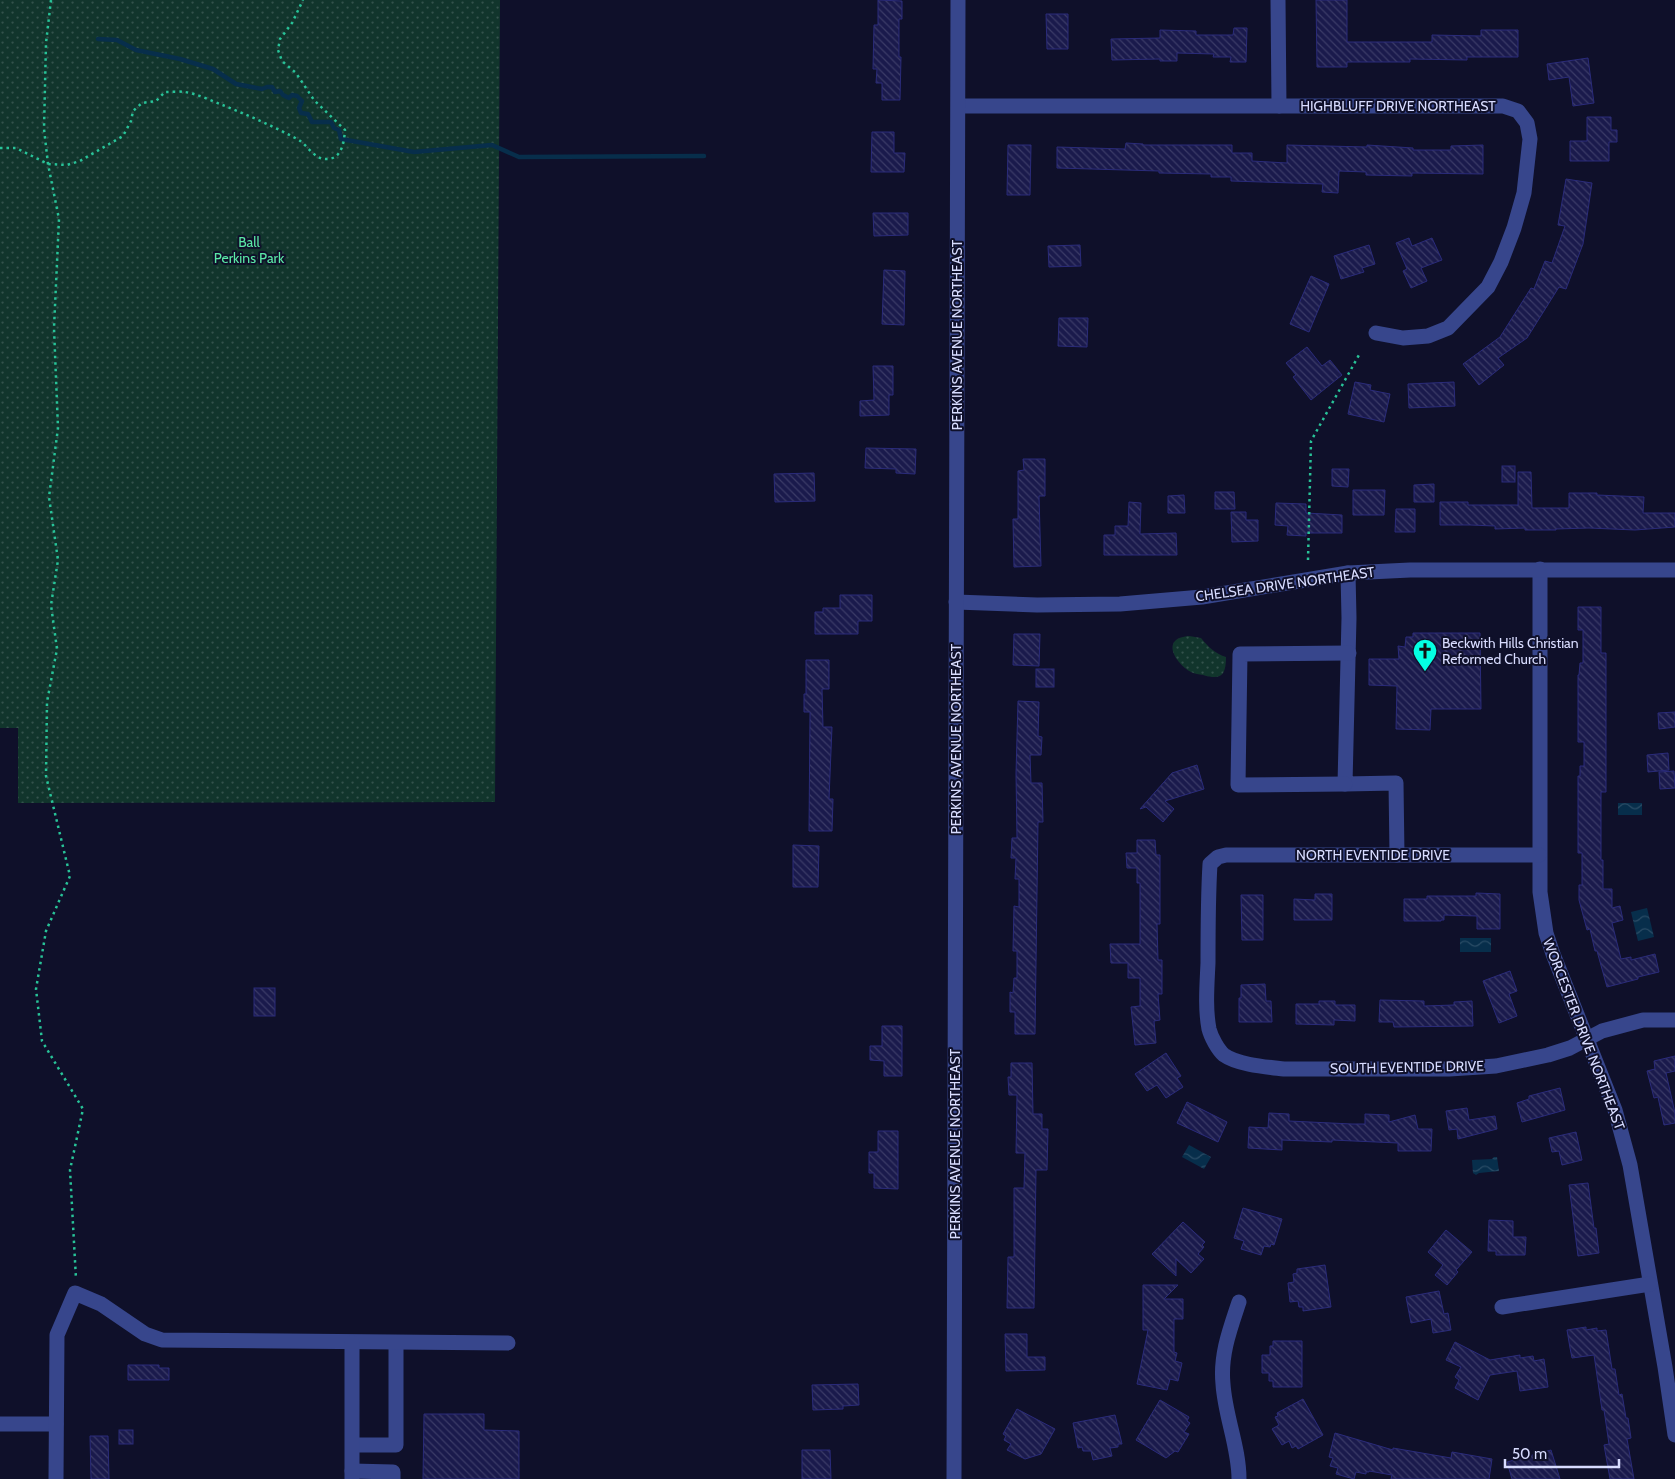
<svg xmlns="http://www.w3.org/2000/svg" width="1675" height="1479" font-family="Cabin,sans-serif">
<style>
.grass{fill:url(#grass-dots)}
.water{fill:url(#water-waves)}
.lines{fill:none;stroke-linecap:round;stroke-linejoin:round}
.stream{stroke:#072e4b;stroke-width:4.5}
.building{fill:url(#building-back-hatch);stroke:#2a2b7a}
.path{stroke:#28c398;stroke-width:2.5;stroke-dasharray:2.5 4;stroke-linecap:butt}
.minor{stroke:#37468c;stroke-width:15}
.labels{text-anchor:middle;stroke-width:4;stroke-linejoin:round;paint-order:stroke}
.street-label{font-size:14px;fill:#d8dcff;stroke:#0f102a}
.park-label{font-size:14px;fill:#5be8a6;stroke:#0f102a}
.poi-label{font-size:14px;fill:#d8dcff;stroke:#0f102a;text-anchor:start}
</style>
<defs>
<pattern id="grass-dots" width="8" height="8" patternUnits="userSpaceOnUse" patternTransform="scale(1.25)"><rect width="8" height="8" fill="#11352c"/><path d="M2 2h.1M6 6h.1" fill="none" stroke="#33524c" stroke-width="1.8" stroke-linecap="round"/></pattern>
<pattern id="water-waves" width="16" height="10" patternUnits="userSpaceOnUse" patternTransform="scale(1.25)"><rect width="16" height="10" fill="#072e4b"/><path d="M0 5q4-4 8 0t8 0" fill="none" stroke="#2a4c66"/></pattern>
<pattern id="building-back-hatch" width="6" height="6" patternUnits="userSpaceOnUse" patternTransform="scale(1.25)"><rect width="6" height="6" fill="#1a1a4c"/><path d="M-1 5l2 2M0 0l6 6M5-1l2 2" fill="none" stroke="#3b3b67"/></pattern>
</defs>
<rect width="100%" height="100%" fill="#0f102a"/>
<!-- grass -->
<g class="grass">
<polygon points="0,0 500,0 495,802 18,803 18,728 0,728"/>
<path d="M1189,636L1201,638C1208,647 1216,654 1226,657C1226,677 1220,680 1203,675C1199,674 1195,674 1191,672C1175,663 1160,638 1189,636Z"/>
</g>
<!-- water -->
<g class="water">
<rect x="1618" y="803" width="24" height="12"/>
<polygon points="1647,908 1654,937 1638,941 1631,912"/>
<rect x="1460" y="938" width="31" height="14"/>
<polygon points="1189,1145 1211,1157 1204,1169 1182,1157"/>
<polygon points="1494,1157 1497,1157 1499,1171 1479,1173 1476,1175 1473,1173 1472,1160 1492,1159"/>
</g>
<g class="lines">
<!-- stream -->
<polyline class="stream" points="98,39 117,40 136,50 180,59 213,69 236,84 262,89 267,87 272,87 275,92 280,91 283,95 289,98 292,95 297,96 302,101 299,108 301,113 308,114 312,122 331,122 334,128 339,130 341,139 414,152 492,145 519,157 704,156"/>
</g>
<!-- building -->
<g class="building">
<polygon points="878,0 902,1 902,19 899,19 899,57 901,57 900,100 882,100 882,83 876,83 877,69 873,69 874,25 878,25"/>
<polygon points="1316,0 1347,0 1347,42 1432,42 1432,35 1481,36 1481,30 1518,30 1518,57 1467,57 1467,60 1410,59 1410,62 1347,62 1347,67 1317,67"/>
<polygon points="1046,14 1068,14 1068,49 1047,49"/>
<polygon points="1234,28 1247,28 1246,62 1230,62 1231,57 1213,57 1214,54 1177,53 1177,61 1160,61 1160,59 1112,60 1111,39 1160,38 1160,30 1196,31 1196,35 1233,35"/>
<polygon points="1588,58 1594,103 1573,106 1569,77 1549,80 1547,64"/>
<polygon points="1587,117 1611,117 1611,130 1617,130 1617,142 1609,142 1609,161 1570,161 1570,141 1587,141"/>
<polygon points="872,132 894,132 894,153 905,153 904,172 871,172"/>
<polygon points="1126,143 1143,144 1143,145 1232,145 1232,153 1252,153 1252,161 1287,163 1287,145 1367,147 1367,145 1413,148 1413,150 1451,150 1451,146 1483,145 1483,174 1412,173 1412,176 1366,175 1366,172 1339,171 1338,193 1322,192 1323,184 1231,181 1231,177 1211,177 1211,174 1159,173 1159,171 1057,168 1057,147 1125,149"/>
<polygon points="1008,145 1031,145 1030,195 1007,195"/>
<polygon points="1566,179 1592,183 1583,244 1566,289 1559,287 1527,338 1498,358 1504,365 1479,385 1463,364 1500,337 1531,288 1534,289 1545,261 1552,263 1565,226 1558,225"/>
<polygon points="873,213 908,213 908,235 874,236"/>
<polygon points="1409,238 1412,246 1432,238 1442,260 1421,268 1427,281 1411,288 1403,271 1407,269 1396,243"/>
<polygon points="1080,245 1081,266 1049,267 1048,246"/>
<polygon points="1369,245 1375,264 1362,268 1364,272 1341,279 1334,256"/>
<polygon points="884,270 905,271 904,325 882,324"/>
<polygon points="1311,276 1329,284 1309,332 1290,324"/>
<polygon points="1059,318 1088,318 1087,347 1058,346"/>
<polygon points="1307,347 1322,366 1330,360 1342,375 1311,400 1293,377 1296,375 1286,363"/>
<polygon points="873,366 893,366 893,395 889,395 889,415 860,416 860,401 874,400"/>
<polygon points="1355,382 1371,385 1370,390 1390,394 1384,422 1348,414"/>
<polygon points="1454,382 1455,406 1409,408 1408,384"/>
<polygon points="866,448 916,449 915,474 896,473 896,469 865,468"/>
<polygon points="1023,459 1045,459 1045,496 1039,496 1041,566 1014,567 1013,519 1018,519 1018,471 1024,470"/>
<rect x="1502" y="466" width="13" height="16"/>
<polygon points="1332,469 1349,469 1348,487 1332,486"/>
<polygon points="1518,472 1531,472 1532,508 1569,508 1569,493 1597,493 1597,495 1644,497 1643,513 1675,513 1675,527 1635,530 1589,528 1556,529 1556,530 1525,530 1525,528 1495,529 1495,526 1470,525 1440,525 1440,502 1468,502 1468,505 1518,505"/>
<polygon points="814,473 815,501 775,502 774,474"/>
<polygon points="1434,484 1434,502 1414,502 1414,485"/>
<polygon points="1353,490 1385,490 1384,515 1353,515"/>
<polygon points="1215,492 1234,492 1235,509 1215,509"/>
<polygon points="1184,495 1185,513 1168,513 1168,496"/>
<polygon points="1129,502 1141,503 1140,534 1176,533 1177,555 1104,555 1104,535 1115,535 1115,526 1128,526"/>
<polygon points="1276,503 1306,504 1306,513 1342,515 1342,533 1306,533 1306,536 1287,535 1288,526 1275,525"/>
<polygon points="1396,509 1415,509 1415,532 1395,532"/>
<polygon points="1231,512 1246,512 1246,520 1258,520 1258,541 1232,542"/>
<polygon points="840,595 872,595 872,621 858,621 858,634 815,634 815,612 823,612 823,608 840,608"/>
<polygon points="1578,607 1601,607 1601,653 1606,653 1606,792 1601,792 1601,860 1603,860 1603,889 1612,889 1612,908 1620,906 1623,920 1612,923 1621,959 1631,957 1631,960 1655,954 1659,972 1638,977 1638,979 1607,987 1597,951 1595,951 1590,929 1587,930 1579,900 1579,885 1582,885 1582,853 1578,853 1578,776 1580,776 1580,766 1584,766 1584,742 1578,742 1578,675 1579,675 1580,663 1583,663 1583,630 1578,630"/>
<polygon points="1413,633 1480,633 1481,709 1431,709 1430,730 1396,729 1397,686 1369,685 1369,659 1399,659 1398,646 1405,647 1406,637 1413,637"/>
<polygon points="1014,634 1040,634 1039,666 1013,665"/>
<polygon points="806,660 829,660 829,689 822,689 823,727 832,727 829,799 833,799 832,831 809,831 810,712 804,712 804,694 806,694"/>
<rect x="1036" y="669" width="18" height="18"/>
<polygon points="1018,701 1039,702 1038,736 1042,737 1041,755 1030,755 1031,783 1042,783 1043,822 1038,822 1035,1034 1015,1034 1015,1012 1010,1012 1010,992 1013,993 1014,978 1017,978 1017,951 1013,951 1014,906 1019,907 1019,879 1015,879 1016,858 1011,858 1012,838 1017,838 1016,774"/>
<polygon points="1675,712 1675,727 1659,729 1658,713"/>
<polygon points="1668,753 1669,770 1648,772 1647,755"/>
<polygon points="1197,765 1204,789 1165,801 1174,809 1163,822 1146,807 1140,809 1172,773"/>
<polygon points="1674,771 1675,788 1660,789 1659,772"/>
<polygon points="1137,840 1155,840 1156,855 1160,855 1160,924 1157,924 1158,960 1162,960 1162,994 1158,994 1160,1020 1154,1021 1156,1043 1135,1045 1131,1007 1140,1006 1140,978 1128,978 1128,963 1111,963 1110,944 1140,944 1140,883 1137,883 1137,868 1127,868 1126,853 1137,853"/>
<polygon points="793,845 819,846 818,887 793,887"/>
<polygon points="1476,893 1500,894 1500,929 1477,929 1477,916 1444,915 1444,920 1441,920 1441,921 1404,921 1404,899 1427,899 1427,896 1476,896"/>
<polygon points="1315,894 1332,894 1332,920 1294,920 1294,899 1315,900"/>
<polygon points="1241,895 1263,895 1263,940 1242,940"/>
<polygon points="1510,971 1517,991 1509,994 1517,1016 1499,1023 1483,981"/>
<polygon points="1265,984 1266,1001 1271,1001 1272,1022 1239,1022 1239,998 1241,998 1241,985"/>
<rect x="254" y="988" width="21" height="28"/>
<polygon points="1380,1000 1424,1001 1424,1006 1454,1005 1454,1002 1472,1001 1473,1026 1394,1027 1393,1022 1379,1022"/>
<polygon points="1319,1001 1335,1001 1335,1005 1355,1005 1355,1021 1334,1020 1334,1025 1296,1024 1296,1004 1319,1004"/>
<polygon points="882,1026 902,1026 902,1076 884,1076 884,1061 870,1060 870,1046 882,1046"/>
<polygon points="1166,1053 1181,1076 1177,1078 1183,1087 1166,1098 1157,1085 1147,1091 1135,1074"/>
<polygon points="1675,1056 1675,1071 1666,1073 1675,1113 1675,1123 1664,1125 1658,1097 1654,1098 1647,1071 1655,1069 1654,1061"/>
<polygon points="1011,1063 1032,1063 1033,1114 1042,1114 1042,1129 1048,1129 1047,1170 1036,1170 1034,1308 1007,1308 1008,1257 1014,1257 1014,1188 1024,1188 1025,1153 1016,1153 1017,1095 1009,1095 1008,1077 1011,1077"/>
<polygon points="1560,1088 1565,1110 1522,1122 1517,1103 1529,1099 1529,1096"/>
<polygon points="1187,1102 1227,1122 1218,1142 1177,1123"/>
<polygon points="1467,1108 1469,1120 1495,1116 1497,1129 1458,1139 1457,1129 1449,1130 1446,1111"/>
<polygon points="1269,1113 1289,1114 1289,1121 1352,1124 1365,1124 1365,1114 1389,1115 1389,1122 1415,1115 1418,1129 1432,1129 1431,1151 1398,1151 1398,1143 1332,1140 1332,1142 1282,1140 1282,1150 1248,1148 1249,1127 1268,1128"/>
<polygon points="878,1131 898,1131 898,1189 874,1188 874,1173 869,1173 869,1152 878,1152"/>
<polygon points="1576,1132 1582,1160 1562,1165 1559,1151 1552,1152 1549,1138"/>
<polygon points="1588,1183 1594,1228 1596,1228 1599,1253 1578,1256 1569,1185"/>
<polygon points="1243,1208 1282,1219 1274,1245 1271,1244 1270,1247 1264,1246 1261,1255 1241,1249 1244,1241 1234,1238"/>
<polygon points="1489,1220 1513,1221 1513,1237 1526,1237 1525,1255 1496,1255 1496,1251 1488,1251"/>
<polygon points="1183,1222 1205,1242 1202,1245 1204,1247 1198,1254 1204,1259 1191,1273 1176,1259 1176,1276 1152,1254"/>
<polygon points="1446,1230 1472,1252 1456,1270 1458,1272 1447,1285 1435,1275 1443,1265 1428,1252"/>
<polygon points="1325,1265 1331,1307 1303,1311 1303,1307 1299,1307 1298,1301 1290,1302 1288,1283 1294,1282 1293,1274 1297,1273 1297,1269"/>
<polygon points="1143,1285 1178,1285 1164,1299 1183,1299 1183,1319 1174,1319 1174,1352 1177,1353 1175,1361 1182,1363 1178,1381 1170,1379 1167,1390 1137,1384 1148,1330 1143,1330"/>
<polygon points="1439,1291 1444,1314 1448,1313 1451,1330 1433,1333 1431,1319 1411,1323 1406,1297"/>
<polygon points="1586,1327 1586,1330 1597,1328 1597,1331 1606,1330 1612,1369 1615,1369 1619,1395 1622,1394 1626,1418 1628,1418 1631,1438 1627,1439 1634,1479 1610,1479 1604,1445 1609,1444 1604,1410 1602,1410 1594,1355 1572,1358 1570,1348 1567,1330"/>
<polygon points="1005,1334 1027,1334 1027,1357 1045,1357 1045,1370 1006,1371"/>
<polygon points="1273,1341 1302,1341 1302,1387 1273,1387 1273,1381 1269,1381 1269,1373 1262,1373 1262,1355 1270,1355 1270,1346 1273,1346"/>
<polygon points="1455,1342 1490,1360 1520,1355 1520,1358 1533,1356 1534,1361 1544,1359 1548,1387 1520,1391 1517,1371 1490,1375 1478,1400 1455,1388 1459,1380 1455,1377 1461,1367 1446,1360"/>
<polygon points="128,1365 159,1365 159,1368 169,1368 169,1380 128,1380"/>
<polygon points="858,1384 859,1405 843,1406 843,1409 813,1410 812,1385"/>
<polygon points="1303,1399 1323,1435 1298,1449 1296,1446 1292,1448 1289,1441 1282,1445 1272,1429 1279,1425 1275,1417 1278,1416 1277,1413"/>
<polygon points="1160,1400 1189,1417 1187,1421 1190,1423 1184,1432 1189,1434 1178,1452 1175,1451 1166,1458 1136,1440"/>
<polygon points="1017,1409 1055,1429 1041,1454 1025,1459 1007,1450 1011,1444 1004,1440 1006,1436 1003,1434"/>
<polygon points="424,1414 484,1414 484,1430 519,1431 519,1479 423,1479"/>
<polygon points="1115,1415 1122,1444 1118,1444 1118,1447 1110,1448 1112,1456 1093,1460 1091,1451 1083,1451 1082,1447 1078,1448 1073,1423"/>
<rect x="119" y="1430" width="14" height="14"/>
<polygon points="1335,1433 1393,1450 1393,1448 1451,1458 1452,1452 1492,1459 1489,1479 1391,1479 1392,1475 1369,1471 1369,1472 1366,1472 1366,1474 1356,1472 1354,1479 1336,1474 1338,1468 1330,1466 1333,1458 1329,1457"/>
<polygon points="90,1436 108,1436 109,1479 91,1479"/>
<polygon points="802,1450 830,1450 831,1479 802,1479"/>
<polygon points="1551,1450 1560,1479 1512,1479 1507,1462"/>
</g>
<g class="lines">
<!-- path -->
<g class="path">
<polyline points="51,0 46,43 44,129 48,164 59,219 54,328 58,428 49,497 58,560 51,605 57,649 47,702 46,776 70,876 46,931 36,989 42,1041 83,1109 70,1170 76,1279"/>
<path d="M0,148H16L48,164L67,165L80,161L123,136L131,121L133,111L142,103L156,101L165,92C171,92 179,91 185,92C198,94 212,101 225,106C250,116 275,127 299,140C308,146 315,160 327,159C342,159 344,142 345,130L314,100L296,73L282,61L278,50L280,39L292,23L303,0"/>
<polyline points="1308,560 1311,441 1359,355"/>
</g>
<!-- minor -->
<g class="minor">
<polyline points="1278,0 1279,106"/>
<polyline points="959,106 1503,106 1518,111 1527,123 1530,139 1524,193 1514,228 1501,262 1488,287 1448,328 1428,336 1403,338 1376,333"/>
<polyline points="1540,569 1540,892 1546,933 1553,954 1615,1110 1630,1165 1665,1367 1675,1435"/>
<polyline points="1348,573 1349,618 1345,784 1396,783 1397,855"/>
<polyline points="956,602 1037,605 1120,604 1202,597 1348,573 1410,570 1675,570"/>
<polyline points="1345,784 1238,785 1240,654 1349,653"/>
<path d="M1539,855H1226L1218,857L1210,864C1208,897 1208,930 1208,963C1207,985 1205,1008 1209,1029C1211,1037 1218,1050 1224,1055C1238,1065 1267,1067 1284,1069H1449L1496,1066L1548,1055L1570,1048L1602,1031L1643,1020H1675"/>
<polyline points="1502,1307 1650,1284"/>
<polyline points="0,1424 56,1424"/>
<polyline points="353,1445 396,1445 396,1343"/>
<polyline points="352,1471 393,1472 393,1479"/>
<polyline points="56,1479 57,1335 75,1293 101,1304 145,1334 162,1340 508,1343"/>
<polyline points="352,1479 352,1343"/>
<polyline points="954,1479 958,0"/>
<path d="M1239,1479C1239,1447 1225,1416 1223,1384C1220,1355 1230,1329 1239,1302"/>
</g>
</g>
<!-- icons -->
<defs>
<symbol id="church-pin" viewBox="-11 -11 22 30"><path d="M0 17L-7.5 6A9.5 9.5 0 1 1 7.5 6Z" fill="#04ffe2" stroke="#0f102a"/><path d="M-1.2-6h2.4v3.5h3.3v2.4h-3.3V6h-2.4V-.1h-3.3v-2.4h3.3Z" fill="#111"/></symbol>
</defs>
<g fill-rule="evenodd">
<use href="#church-pin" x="1411" y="637" width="28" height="38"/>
</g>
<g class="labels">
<!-- street labels -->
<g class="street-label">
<text x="1398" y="111">HIGHBLUFF DRIVE NORTHEAST</text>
<text transform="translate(957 335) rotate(-90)" y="5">PERKINS AVENUE NORTHEAST</text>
<text transform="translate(1285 584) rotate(-8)" y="5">CHELSEA DRIVE NORTHEAST</text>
<text transform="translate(956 739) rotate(-90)" y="5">PERKINS AVENUE NORTHEAST</text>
<text x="1373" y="860">NORTH EVENTIDE DRIVE</text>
<text transform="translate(1584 1034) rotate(69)" y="5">WORCESTER DRIVE NORTHEAST</text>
<text transform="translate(1407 1067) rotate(-1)" y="5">SOUTH EVENTIDE DRIVE</text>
<text transform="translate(955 1144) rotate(-90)" y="5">PERKINS AVENUE NORTHEAST</text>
</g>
<!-- park labels -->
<g class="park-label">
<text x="249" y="247">Ball<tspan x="249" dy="16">Perkins Park</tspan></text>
</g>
<!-- poi labels -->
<g class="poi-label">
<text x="1442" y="648">Beckwith Hills Christian<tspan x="1442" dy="16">Reformed Church</tspan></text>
</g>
</g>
<!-- scale -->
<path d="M1505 1459v8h114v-8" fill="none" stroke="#d8dcff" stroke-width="2.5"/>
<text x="1512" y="1459" font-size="15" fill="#d8dcff" stroke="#0f102a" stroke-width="4" paint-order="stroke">50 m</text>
</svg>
